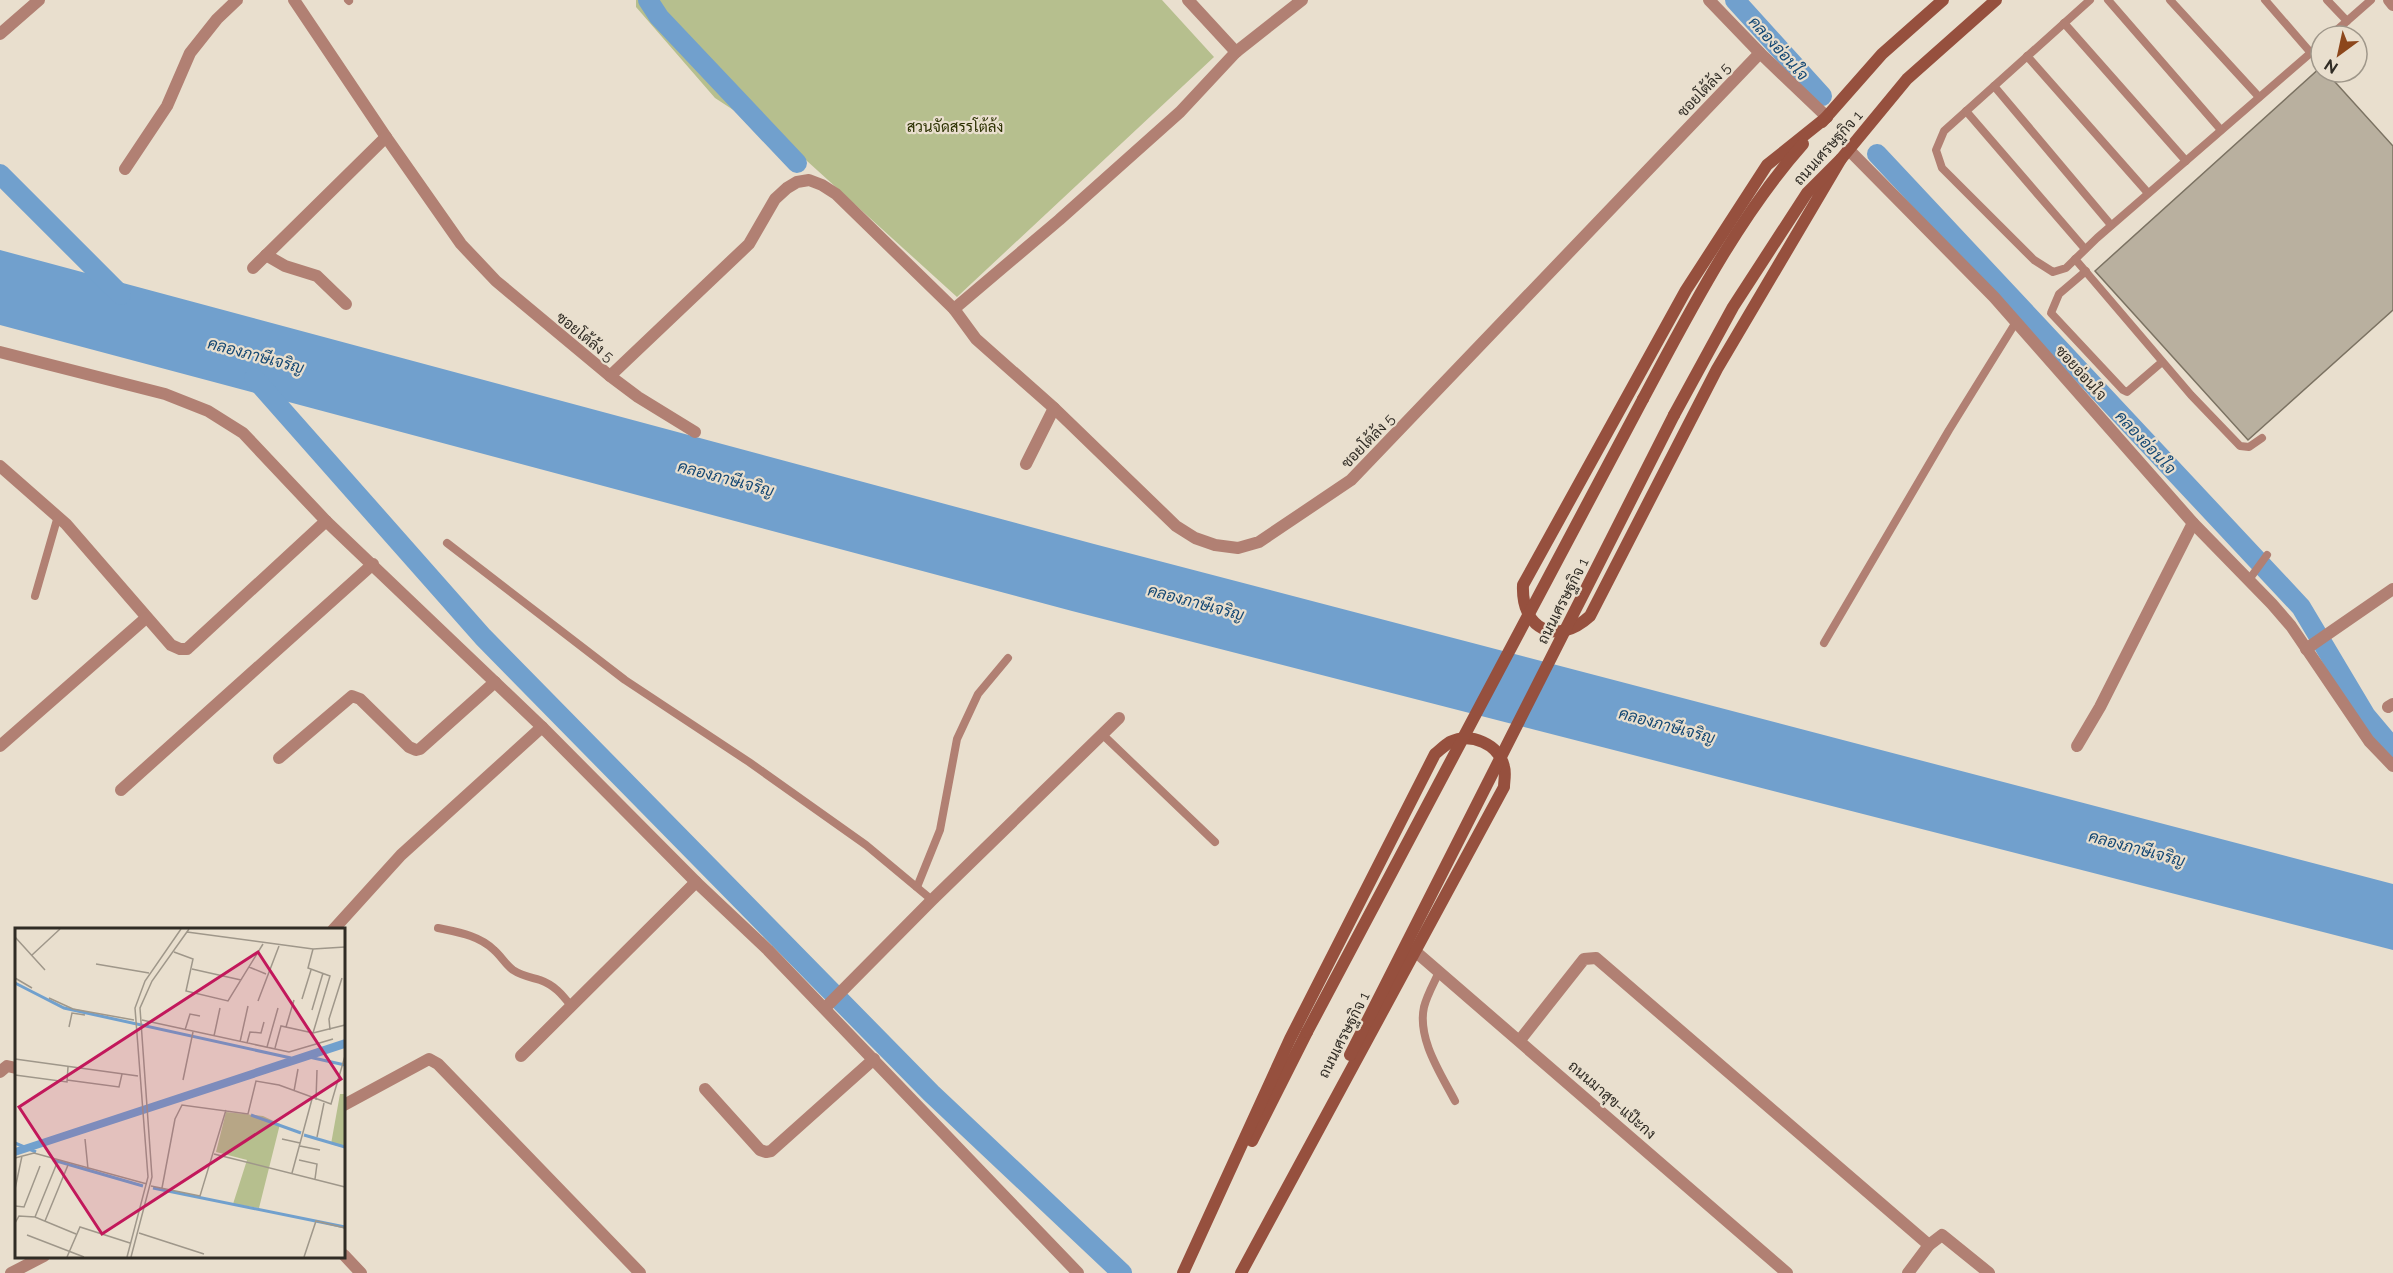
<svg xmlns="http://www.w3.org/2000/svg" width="2393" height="1273" font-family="Raleway,Sarabun,sans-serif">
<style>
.green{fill:#b6bf8e}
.water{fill:#71a0cd}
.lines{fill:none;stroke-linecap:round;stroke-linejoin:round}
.canal{stroke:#71a0cd;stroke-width:20}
.building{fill:#b9b09f;stroke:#7b7262;stroke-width:1.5}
.service{stroke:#b18073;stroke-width:8}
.minor{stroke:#b18073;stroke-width:12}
.secondary{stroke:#96503e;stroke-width:12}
.secondary-bridge{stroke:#96503e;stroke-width:12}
.labels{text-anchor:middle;stroke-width:4.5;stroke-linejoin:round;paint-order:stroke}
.street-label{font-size:15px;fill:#302c25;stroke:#e9dfce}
.park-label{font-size:15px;fill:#2b3000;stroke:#e9dfce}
.water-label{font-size:16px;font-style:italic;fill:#134773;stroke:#e9dfce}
.inset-river{fill:none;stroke:#71a0cd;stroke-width:3}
.inset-road{fill:none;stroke:#9f978a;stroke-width:1.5}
.view{fill:#c2185b;fill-opacity:0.15;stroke:#c2185b;stroke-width:3}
.inset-edge{fill:none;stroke:#302c25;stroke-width:3}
</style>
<rect width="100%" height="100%" fill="#e9dfce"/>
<!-- green -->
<polygon class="green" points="636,0 1162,0 1214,57 957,297 796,151 715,98 636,7"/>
<!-- water -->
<polygon class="water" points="0,250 1094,544 2393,884 2393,950 1072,611 0,325"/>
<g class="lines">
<!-- canal -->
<g class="canal">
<polyline points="648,0 659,17 797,163"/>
<polyline points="1735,0 1822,96"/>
<polyline points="1877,154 2301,607 2366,716 2393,748"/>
<polyline points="0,174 121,295"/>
<polyline points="254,378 483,637 931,1093 1122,1273"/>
</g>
</g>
<!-- building -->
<polygon class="building" points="2321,67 2321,72 2326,72 2393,146 2393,310 2248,440 2095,271"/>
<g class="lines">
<!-- service -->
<g class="service">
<polyline points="348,0 349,1"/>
<polyline points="2090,0 1944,131 1936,150 1942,168 2034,260 2053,272 2066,268 2097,238 2321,44"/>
<polyline points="2108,0 2221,130"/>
<polyline points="2170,0 2259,97"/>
<polyline points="2265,0 2311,53"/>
<polyline points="2327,0 2347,21"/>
<polyline points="2064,23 2186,161"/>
<polyline points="2330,36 2371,0"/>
<polyline points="2027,56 2148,193"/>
<polyline points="1994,86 2111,225"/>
<polyline points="1966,111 2085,249"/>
<polyline points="2075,259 2191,395 2240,446 2249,447 2262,438"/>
<polyline points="2086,271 2059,294 2051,313 2123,390 2127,392 2162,362"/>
<polyline points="447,543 625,680 749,762 866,845 932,900"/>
<polyline points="2248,581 2267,555"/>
<polyline points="35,596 58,516"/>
<polyline points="1824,643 1949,430 2016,322"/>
<polyline points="1102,734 1215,842"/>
<polyline points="917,887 940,830 957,739 978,694 1008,658"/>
<path d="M438,928C457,932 479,935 494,950C501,956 506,965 513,970C522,976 530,977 540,980C554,985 562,994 571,1006"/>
<path d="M1439,972C1434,983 1427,995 1424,1007C1417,1039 1441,1074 1455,1101"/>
</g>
<!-- minor -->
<g class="minor">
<polyline points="294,0 386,137 461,244 496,281 610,376 749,244 775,199 787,188 797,182 809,180 822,185 836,194 954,309 976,339 1054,408 1176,526 1195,538 1215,545 1238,548 1259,542 1351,480 1760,53"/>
<polyline points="1188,0 1236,52"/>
<polyline points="1709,0 1760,53 1827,117"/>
<polyline points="2389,0 2393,5"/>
<polyline points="0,34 39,0"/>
<polyline points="1848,149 1994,297 2193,523 2272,604 2291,626 2369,741 2393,766"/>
<polyline points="125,169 167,106 190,53 217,19 237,0"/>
<polyline points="266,255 285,266 317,276 346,304"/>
<polyline points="253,268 386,137"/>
<polyline points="954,309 1059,220 1180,112 1236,52 1302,0"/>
<polyline points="0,352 165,394 208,411 243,433 326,521 542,727 696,882 768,950 1078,1273"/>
<polyline points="610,376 638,397 695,432"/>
<polyline points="1026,464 1054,408"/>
<polyline points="0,466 66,524 171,645 180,649 187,649 326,521"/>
<polyline points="2306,649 2393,589"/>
<polyline points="2388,707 2393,704"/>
<polyline points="0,746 146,618"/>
<polyline points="2077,746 2100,707 2193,523"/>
<polyline points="279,758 352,696 360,699 409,747 416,750 420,749 495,682"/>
<polyline points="121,790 373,564"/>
<polyline points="333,930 401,855 542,727"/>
<polyline points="1416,952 1787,1273"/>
<polyline points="825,1008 932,900 1119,718"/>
<polyline points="1520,1040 1584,959 1596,958 1929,1245"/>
<polyline points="521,1056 696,882"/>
<polyline points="0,1072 7,1066 16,1068"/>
<polyline points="705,1089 760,1150 766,1152 771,1151 874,1059"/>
<polyline points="344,1105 429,1059 438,1064 640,1273"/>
<polyline points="344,1255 361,1273"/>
<polyline points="11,1273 44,1256"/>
<polyline points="1908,1273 1929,1245 1942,1235 1989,1273"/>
</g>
<!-- secondary -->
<g class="secondary">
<path d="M1827,117L1767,165L1686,290L1523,585C1521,629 1556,647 1590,616L1717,369L1841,159"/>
<polyline points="1822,122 1882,54 1943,0"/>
<path d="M1643,399C1689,313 1738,217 1803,144"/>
<polyline points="1674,415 1733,307 1807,193 1841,159 1907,79 1996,0"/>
<polyline points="1252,1141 1307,1032"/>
<path d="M1183,1273L1290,1039L1435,754C1440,750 1445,745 1450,742C1471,732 1499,744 1504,767C1506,773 1504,781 1504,787L1241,1273"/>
</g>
<!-- secondary-bridge -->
<g class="secondary-bridge">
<polyline points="1307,1032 1643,399"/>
<polyline points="1350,1055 1674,415"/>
</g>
</g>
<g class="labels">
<!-- street labels -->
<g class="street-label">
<text transform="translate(1704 90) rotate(-46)" y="5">ซอยโต้ล้ง 5</text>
<text transform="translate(1828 148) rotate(-48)" y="5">ถนนเศรษฐกิจ 1</text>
<text transform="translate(585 337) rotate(39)" y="5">ซอยโต้ล้ง 5</text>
<text transform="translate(2081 373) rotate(48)" y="5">ซอยอ่อนใจ</text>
<text transform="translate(1368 441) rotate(-46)" y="5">ซอยโต้ล้ง 5</text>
<text transform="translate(1563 601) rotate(-63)" y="5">ถนนเศรษฐกิจ 1</text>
<text transform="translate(1344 1035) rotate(-63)" y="5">ถนนเศรษฐกิจ 1</text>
<text transform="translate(1612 1100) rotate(41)" y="5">ถนนมาสุข-แป๊ะกง</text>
</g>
<!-- park labels -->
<g class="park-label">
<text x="955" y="132">สวนจัดสรรโต้ล้ง</text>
</g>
<!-- water labels -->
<g class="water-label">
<text transform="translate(1779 48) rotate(48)" y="6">คลองอ่อนใจ</text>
<text transform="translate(256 355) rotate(15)" y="6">คลองภาษีเจริญ</text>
<text transform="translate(2146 442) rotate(47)" y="6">คลองอ่อนใจ</text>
<text transform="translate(726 478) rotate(15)" y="6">คลองภาษีเจริญ</text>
<text transform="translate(1196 602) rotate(15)" y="6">คลองภาษีเจริญ</text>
<text transform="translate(1667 725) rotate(15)" y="6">คลองภาษีเจริญ</text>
<text transform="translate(2137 848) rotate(15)" y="6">คลองภาษีเจริญ</text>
</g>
</g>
<!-- overview -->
<g transform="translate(15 928)">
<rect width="330" height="330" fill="#e9dfce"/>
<path d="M325,166H330V220L316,216ZM211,184L248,188L265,196L244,280L218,276L232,232L201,224Z" fill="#b6bf8e"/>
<path d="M330,111V120L0,228V220Z" fill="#71a0cd"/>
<path class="inset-river" d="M0,55L49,80L276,130M294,129L330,137M236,187L286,205M289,207L330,219M0,215L21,224M38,232L128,258M138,260L330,299"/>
<path class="inset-road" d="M172,4L298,21L330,19M0,9L30,42M298,21L293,40L315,48L298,105M159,24L178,31L171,63L213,73L248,16M17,27L45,1M81,36L134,45M234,39L251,46M177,41L226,52M0,50L17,60M34,70L58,81L119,92M287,71L296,42M243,73L264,18M297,82L308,45M127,92L274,124L318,111M54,99L57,85L70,87M271,99L279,72M170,102L175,86L185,88M315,102L314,91L327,50M199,108L205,80M225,114L233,78M232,115L235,104L246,105L249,94M252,119L263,80M260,120L266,98L298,105L330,97M0,131L123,148M0,147L52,154L53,139M52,152L104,159L107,146M168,152L178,104M279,163L283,141M301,172L302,142M302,209L309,175M70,211L73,241M267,211L285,215M285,218L305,222M199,226L330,259M0,230L19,225L132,256M284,232L302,236L300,251M277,245L297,171M136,258L185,268L211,182M147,260L160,191L167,177L233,186L241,153L264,157L316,176L330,128M0,261L7,228M0,278L9,279L25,238M20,289L42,235M30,293L53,237M0,295L4,288L20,289L61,306M124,305L189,326M12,307L69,329M52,329L65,299L115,315M112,329L133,249L120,80L130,53L166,1M116,329L137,249L125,80L137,53L174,1M289,329L301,293L330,300"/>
<path class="view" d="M243,24L326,151L87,306L4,179Z"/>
<rect width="330" height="330" class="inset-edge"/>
</g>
<!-- north arrow -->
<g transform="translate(2339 54) rotate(213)"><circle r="28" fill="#e9dfce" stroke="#9f978a" stroke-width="1.5"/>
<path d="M0-4.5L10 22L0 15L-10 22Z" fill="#8c471c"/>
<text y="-9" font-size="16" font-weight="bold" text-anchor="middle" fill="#302c25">N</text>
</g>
</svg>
